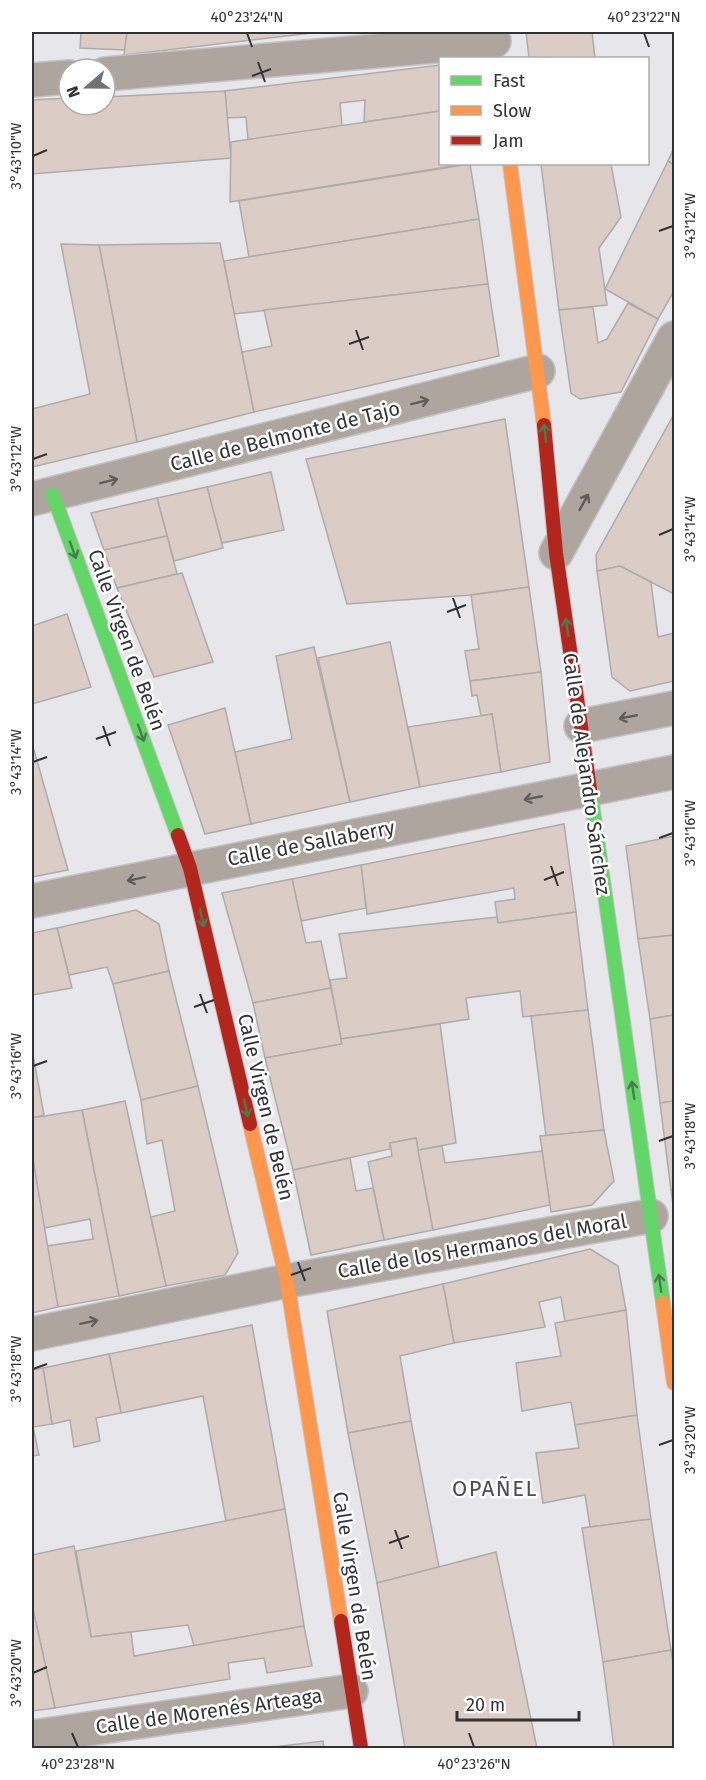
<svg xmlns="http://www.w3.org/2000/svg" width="706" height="1780" font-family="'Fira Sans',sans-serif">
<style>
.building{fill:#dcccc6;stroke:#adabac;stroke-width:1.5}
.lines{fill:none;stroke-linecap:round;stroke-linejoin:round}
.street-casing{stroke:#c3c3c6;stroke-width:36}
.fast-casing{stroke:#c3c3c6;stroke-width:16}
.slow-casing{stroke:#c3c3c6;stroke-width:16}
.jam-casing{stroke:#c3c3c6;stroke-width:16}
.street{stroke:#aea59e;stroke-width:33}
.fast{stroke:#63d668;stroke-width:14}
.slow{stroke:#ff974d;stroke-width:14}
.jam{stroke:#b3261e;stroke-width:14}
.oneway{stroke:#5e5b5b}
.oneway2{stroke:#497c4d}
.ticks{fill:none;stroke:#333337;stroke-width:2}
.labels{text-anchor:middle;stroke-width:5;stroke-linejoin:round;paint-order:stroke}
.street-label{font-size:20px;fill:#333337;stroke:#fff}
.quarter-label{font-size:22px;letter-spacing:1.5px;fill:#4d4b54;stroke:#fff}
.neatline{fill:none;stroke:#333337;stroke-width:2}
.ticks-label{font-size:15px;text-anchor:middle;fill:#333337}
</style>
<rect width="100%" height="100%" fill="#e6e6eb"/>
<!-- building -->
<g class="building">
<polygon points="81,32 127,32 125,50 80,48"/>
<polygon points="127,32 320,32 124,55"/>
<polygon points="526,32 592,32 595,58 529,58"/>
<polygon points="440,65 440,111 364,122 365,100 340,103 342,126 248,140 246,117 227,118 225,91"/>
<polygon points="225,91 231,158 32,174 32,100 69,98 69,105 105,105 105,97"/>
<polygon points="440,111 440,164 465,164 230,202 231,142"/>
<polygon points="674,148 674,165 668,161"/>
<polygon points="668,161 674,165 674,291 658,319 605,289"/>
<polygon points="470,164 479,219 249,257 239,201"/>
<polygon points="541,164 611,164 621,217 599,248 607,305 559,310"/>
<polygon points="479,219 488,284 234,314 224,261"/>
<polygon points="220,243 254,412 137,442 99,245"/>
<polygon points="61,244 99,245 137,442 32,467 32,409 90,394"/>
<polygon points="488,284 499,356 254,412 242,352 272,346 264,310"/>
<polygon points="628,303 658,319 621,392 580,399 571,393 559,310 593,307 598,343 607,339"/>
<polygon points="674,414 674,594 620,566 597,571 596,555"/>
<polygon points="505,419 529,587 471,595 347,604 306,459"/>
<polygon points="271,472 284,530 222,543 207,487"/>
<polygon points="207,487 223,548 174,561 157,498"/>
<polygon points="157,498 167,536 104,550 91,513"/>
<polygon points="167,536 177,574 117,588 104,550"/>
<polygon points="620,566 651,582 658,637 674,633 674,681 630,691 612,677 597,571"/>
<polygon points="182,573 213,662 154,677 117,588"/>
<polygon points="529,587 541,672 470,681 465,651 479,649 471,595"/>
<polygon points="67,614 91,687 32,704 32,626"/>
<polygon points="390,642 420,787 350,802 318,658"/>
<polygon points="314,647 350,802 251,824 235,752 292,739 276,656"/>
<polygon points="541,672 550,762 501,772 492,714 481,716 477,695 472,696 470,681"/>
<polygon points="225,708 251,824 205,834 168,725"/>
<polygon points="492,714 501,772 420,787 408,727"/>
<polygon points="34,750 68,870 32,877 32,751"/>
<polygon points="564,824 576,912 498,923 495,902 515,899 514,888 367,914 361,865"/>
<polygon points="674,836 674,935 638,939 626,846"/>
<polygon points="361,865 366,908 301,921 292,879"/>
<polygon points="292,879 306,943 321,941 331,988 253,1003 222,893"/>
<polygon points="136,910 159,924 169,971 113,984 107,967 69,975 57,928"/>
<polygon points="576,912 588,1010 523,1017 520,991 466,998 469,1019 341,1039 330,980 347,978 339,934 497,917 498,923"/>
<polygon points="57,928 72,988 32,995 32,933"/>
<polygon points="674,935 674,1015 650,1019 638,939"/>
<polygon points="169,971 198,1086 141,1100 113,984"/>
<polygon points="331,988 342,1044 265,1058 253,1003"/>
<polygon points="588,1010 604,1130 546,1136 531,1016"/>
<polygon points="674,1015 674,1101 660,1103 650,1019"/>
<polygon points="440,1024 456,1143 418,1150 416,1138 390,1143 390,1149 293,1170 265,1058 342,1044 341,1039"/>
<polygon points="32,1049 44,1115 32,1118"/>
<polygon points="198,1086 238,1253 225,1275 166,1286 151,1217 175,1211 162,1140 147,1144 141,1100"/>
<polygon points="125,1101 166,1286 119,1296 82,1110"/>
<polygon points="674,1101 674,1189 671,1190 660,1103"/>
<polygon points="82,1110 119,1296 58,1307 47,1246 93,1239 90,1219 44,1228 32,1154 32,1118"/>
<polygon points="604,1130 614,1181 592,1205 551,1212 540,1136"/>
<polygon points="416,1138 433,1230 384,1240 368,1162 392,1156 390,1143"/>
<polygon points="442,1146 445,1163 542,1151 550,1205 433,1230 418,1150"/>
<polygon points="32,1154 58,1307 32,1313"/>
<polygon points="350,1158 356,1191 373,1188 384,1240 311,1255 293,1170"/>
<polygon points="674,1189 674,1213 671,1190"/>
<polygon points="590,1249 618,1266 626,1310 565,1322 561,1297 539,1302 545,1327 454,1343 443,1284"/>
<polygon points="443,1284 454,1343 400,1356 411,1421 348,1433 327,1311"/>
<polygon points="626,1310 637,1415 575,1425 571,1402 522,1411 516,1363 561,1356 555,1323"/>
<polygon points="252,1325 285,1509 226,1521 203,1396 121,1413 109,1354"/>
<polygon points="109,1354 121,1413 96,1418 100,1441 74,1447 70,1420 52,1424 43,1368"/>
<polygon points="43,1368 52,1424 33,1427 39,1455 32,1456 32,1370"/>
<polygon points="637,1415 651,1519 590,1527 585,1495 543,1503 536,1453 579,1448 575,1425"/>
<polygon points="411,1421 439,1567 377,1583 348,1433"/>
<polygon points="285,1509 304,1626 194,1646 188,1625 91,1637 76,1551"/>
<polygon points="651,1519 671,1650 603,1662 582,1528"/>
<polygon points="74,1546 91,1637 131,1632 134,1656 304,1626 312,1666 267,1673 264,1658 228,1663 230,1679 55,1708 32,1605 32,1555"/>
<polygon points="496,1552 537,1748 405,1748 377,1583"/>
<polygon points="32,1605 55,1708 32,1711"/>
<polygon points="671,1650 674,1670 674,1748 614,1748 603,1662"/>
<polygon points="323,1741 324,1748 265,1748"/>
</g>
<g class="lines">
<defs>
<g id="street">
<polyline points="105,74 494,41"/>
<polyline points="32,80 69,77"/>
<polyline points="32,499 538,371"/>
<polyline points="556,553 674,338"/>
<polyline points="581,726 674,708"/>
<polyline points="32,901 674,772"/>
<polyline points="32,1334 287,1281 651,1216"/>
<polyline points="32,1737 351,1691"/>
</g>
<g id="fast">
<polyline points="53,495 178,835"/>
<polyline points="590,789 663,1303"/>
</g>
<g id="slow">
<polyline points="510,164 544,425"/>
<polyline points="250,1124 287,1281 341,1621"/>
<polyline points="663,1303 674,1383"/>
</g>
<g id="jam">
<polyline points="544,425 556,553 590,789"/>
<polyline points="178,835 190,868 250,1124"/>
<polyline points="341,1621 361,1748"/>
</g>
</defs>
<!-- street casing -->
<use href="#street" class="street-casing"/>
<!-- fast casing -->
<use href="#fast" class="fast-casing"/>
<!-- slow casing -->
<use href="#slow" class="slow-casing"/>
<!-- jam casing -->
<use href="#jam" class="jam-casing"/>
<!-- street -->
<use href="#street" class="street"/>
<!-- fast -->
<use href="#fast" class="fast"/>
<!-- slow -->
<use href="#slow" class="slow"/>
<!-- jam -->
<use href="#jam" class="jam"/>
</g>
<!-- one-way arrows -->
<defs><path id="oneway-shaft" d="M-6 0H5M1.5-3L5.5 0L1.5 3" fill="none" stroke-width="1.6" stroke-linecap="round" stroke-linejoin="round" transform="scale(1.5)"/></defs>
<g class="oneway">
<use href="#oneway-shaft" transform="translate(420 402) rotate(-14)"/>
<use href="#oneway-shaft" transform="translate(109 481) rotate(-14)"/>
<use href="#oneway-shaft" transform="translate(584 502) rotate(-61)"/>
<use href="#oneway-shaft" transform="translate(628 717) rotate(169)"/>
<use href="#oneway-shaft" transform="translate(533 798) rotate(169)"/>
<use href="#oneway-shaft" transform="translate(136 879) rotate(168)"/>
<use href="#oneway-shaft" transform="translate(89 1322) rotate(-12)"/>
</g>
<g class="oneway2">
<use href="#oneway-shaft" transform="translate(545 433) rotate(-97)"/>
<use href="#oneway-shaft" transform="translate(73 550) rotate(70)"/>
<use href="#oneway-shaft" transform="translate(567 627) rotate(-98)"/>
<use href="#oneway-shaft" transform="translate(141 733) rotate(70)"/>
<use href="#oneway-shaft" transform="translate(202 918) rotate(77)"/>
<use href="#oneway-shaft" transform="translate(633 1090) rotate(-98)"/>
<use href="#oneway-shaft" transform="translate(246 1108) rotate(77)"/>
<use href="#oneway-shaft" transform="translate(660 1283) rotate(-98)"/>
</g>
<!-- ticks -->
<path class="ticks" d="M247,33L252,47M644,33L649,47M258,62L265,82M252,76L271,69M33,156L47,150M659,231L673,226M356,330L363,350M349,344L369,337M33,459L47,454M659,535L673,529M453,598L460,618M447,612L466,605M103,726L110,746M96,739L116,732M33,762L47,757M659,838L673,833M551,866L558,886M544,880L564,872M200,994L207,1013M194,1007L214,1000M33,1066L47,1061M659,1141L673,1136M298,1262L305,1281M291,1275L311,1268M33,1369L47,1364M659,1445L673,1440M395,1530L402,1549M389,1543L409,1536M33,1673L47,1667M72,1733L78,1747M469,1733L474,1747"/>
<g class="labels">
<!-- street labels -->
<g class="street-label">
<text transform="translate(285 436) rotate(-14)" y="7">Calle de Belmonte de Tajo</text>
<text transform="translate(127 640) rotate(70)" y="7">Calle Virgen de Belén</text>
<text transform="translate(587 774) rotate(82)" y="7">Calle de Alejandro Sánchez</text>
<text transform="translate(311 843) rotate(-11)" y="7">Calle de Sallaberry</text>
<text transform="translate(266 1107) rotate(77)" y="7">Calle Virgen de Belén</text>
<text transform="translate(482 1246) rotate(-10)" y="7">Calle de los Hermanos del Moral</text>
<text transform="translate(355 1586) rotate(81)" y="7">Calle Virgen de Belén</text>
<text transform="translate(209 1711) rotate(-8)" y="7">Calle de Morenés Arteaga</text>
</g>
<!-- quarter labels -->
<g class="quarter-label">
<text x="495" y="1496">OPAÑEL</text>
</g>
</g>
<!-- border -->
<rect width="706" height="1780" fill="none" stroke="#ffffff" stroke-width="66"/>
<!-- legend -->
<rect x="439" y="57" width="210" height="108" fill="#ffffff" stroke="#adadaf" stroke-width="1.5"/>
<rect x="451" y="76" width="30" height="9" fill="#63d668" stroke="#adadaf" stroke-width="1.5"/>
<text x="493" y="87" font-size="18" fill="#333337">Fast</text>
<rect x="451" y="106" width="30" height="9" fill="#ff974d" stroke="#adadaf" stroke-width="1.5"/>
<text x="493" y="117" font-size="18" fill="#333337">Slow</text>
<rect x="451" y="136" width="30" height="9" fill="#b3261e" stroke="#adadaf" stroke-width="1.5"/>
<text x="493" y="147" font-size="18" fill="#333337">Jam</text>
<!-- north arrow -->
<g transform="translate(87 87) rotate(250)"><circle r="28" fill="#ffffff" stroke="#adadaf" stroke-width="1.5"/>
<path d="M0-4.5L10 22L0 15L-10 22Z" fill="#727276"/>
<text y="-9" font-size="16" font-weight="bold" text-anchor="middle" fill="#333337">N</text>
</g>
<!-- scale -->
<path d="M457 1711v9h122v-9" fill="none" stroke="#333337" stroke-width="3"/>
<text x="466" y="1711" font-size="18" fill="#333337" stroke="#ffffff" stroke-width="4.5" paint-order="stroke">20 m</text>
<rect x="33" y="33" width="640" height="1714" class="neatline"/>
<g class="ticks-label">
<text x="247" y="22">40°23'24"N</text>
<text x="644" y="22">40°23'22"N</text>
<text transform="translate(16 156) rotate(-90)" y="5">3°43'10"W</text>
<text transform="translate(690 226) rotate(-90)" y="5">3°43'12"W</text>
<text transform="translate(16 459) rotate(-90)" y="5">3°43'12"W</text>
<text transform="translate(690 529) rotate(-90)" y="5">3°43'14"W</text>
<text transform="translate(16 762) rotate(-90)" y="5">3°43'14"W</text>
<text transform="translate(690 833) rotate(-90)" y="5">3°43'16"W</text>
<text transform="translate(16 1066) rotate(-90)" y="5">3°43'16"W</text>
<text transform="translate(690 1136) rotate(-90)" y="5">3°43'18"W</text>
<text transform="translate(16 1369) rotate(-90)" y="5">3°43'18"W</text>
<text transform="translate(690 1440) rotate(-90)" y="5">3°43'20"W</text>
<text transform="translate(16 1673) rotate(-90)" y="5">3°43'20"W</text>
<text x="78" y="1769">40°23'28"N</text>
<text x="474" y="1769">40°23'26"N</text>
</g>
</svg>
